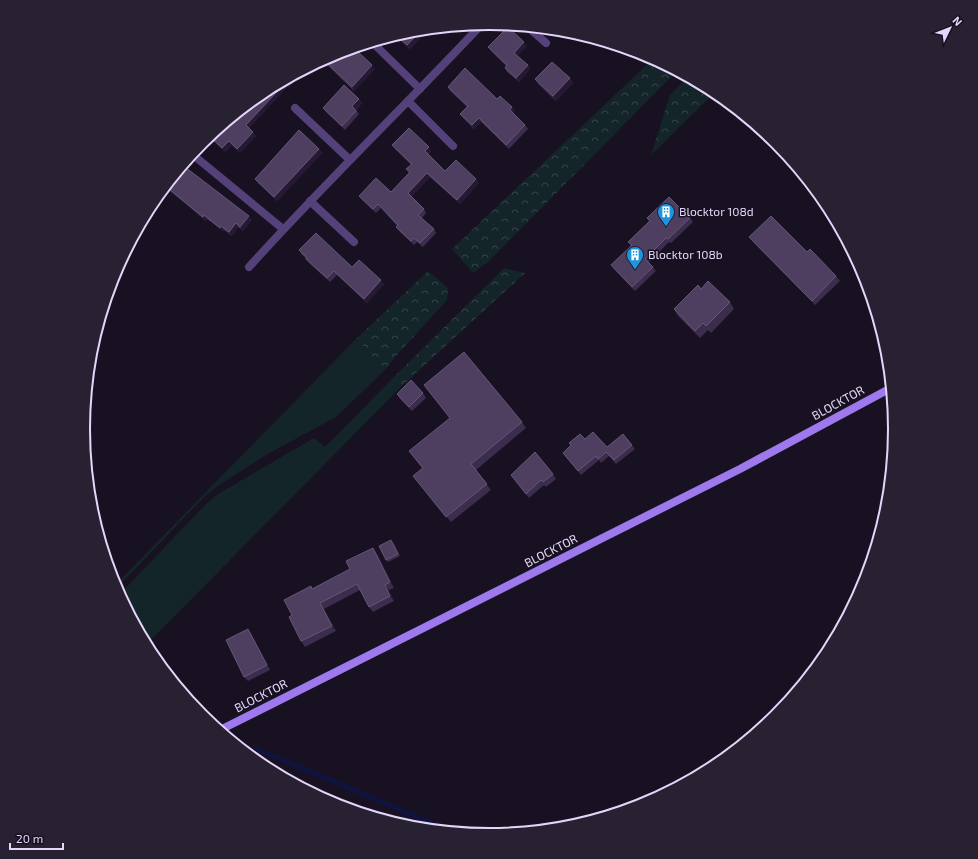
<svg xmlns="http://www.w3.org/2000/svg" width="978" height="859" font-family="'Exo 2',sans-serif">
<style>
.grass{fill:#14252a}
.forest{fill:url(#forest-crowns)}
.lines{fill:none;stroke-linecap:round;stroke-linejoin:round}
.stream{stroke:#10133b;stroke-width:5.5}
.minor{stroke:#54417a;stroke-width:8}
.secondary{stroke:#9e79ee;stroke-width:8}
.wall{fill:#3c2c4d}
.shaded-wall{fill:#261934}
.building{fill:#4e3e60;stroke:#655678}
.labels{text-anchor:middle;stroke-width:3;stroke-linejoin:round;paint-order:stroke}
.poi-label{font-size:12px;fill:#e4d6fa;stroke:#181121;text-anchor:start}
.street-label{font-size:12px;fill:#e4d6fa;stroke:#181121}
.rim{fill:none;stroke:#e4d6fa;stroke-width:2}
</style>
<defs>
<pattern id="forest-crowns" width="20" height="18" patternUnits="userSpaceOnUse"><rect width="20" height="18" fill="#14252a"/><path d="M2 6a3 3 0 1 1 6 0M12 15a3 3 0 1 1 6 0" fill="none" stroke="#36444a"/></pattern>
</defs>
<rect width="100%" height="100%" fill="#181121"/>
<!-- grass -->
<g class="grass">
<polygon points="356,339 385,370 336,417 266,455 219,485 205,496 116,589 114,586"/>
<polygon points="393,378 401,387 146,645 119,595 204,506 218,494 314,438 325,447"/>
</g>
<!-- forest -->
<g class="forest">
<polygon points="653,59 677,71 488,262 473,273 452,249"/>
<polygon points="688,77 715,92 651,155 670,95"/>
<polygon points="504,268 525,273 401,387 393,378"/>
<polygon points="428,271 448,288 447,300 396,356 385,370 356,339"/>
</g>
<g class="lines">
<!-- stream -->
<polyline class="stream" points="257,749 455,833"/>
<!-- minor -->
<g class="minor">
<polyline points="528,27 546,43"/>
<polyline points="372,42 420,89"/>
<polyline points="408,101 453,146"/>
<polyline points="295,108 350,160"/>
<polyline points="192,154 283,229"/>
<polyline points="310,201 354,242"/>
<path d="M249,267C324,184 405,106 482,24"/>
</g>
<!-- secondary -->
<polyline class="secondary" points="218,731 740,469 891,388"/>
</g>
<!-- wall -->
<g class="wall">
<polygon points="433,29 430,31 428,30 410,49 395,35 410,31"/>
<polygon points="594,39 610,44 605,49"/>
<polygon points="527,46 517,56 528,65 530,69 519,82 507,72 505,68 506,66 491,51 488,47"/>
<polygon points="334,54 375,69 354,91 326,64 323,67 318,62"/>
<polygon points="312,65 297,81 296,80 289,87 288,86 249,128 256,136 240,153 232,145 225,152 209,136 263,91"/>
<polygon points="570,78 573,83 556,101 538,84 535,79"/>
<polygon points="448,87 515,111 513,113 525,125 528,129 509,149 481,122 474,129 463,118 460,114 467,107 450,91"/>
<polygon points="359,99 362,103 356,110 359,114 345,130 326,112 323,108"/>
<polygon points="392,145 431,151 428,155 445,171 479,183 460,204 430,177 411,197 424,209 426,213 422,218 434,229 436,233 423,247 417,242 414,245 399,231 396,227 397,226 381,208 376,213 362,200 359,196 391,192 409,173 406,169 411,165 395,149"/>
<polygon points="319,149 322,153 277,201 258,183 255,179"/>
<polygon points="168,188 252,220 243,231 238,227 232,236 224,230 223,231 207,219 206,221 171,192"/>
<polygon points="647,218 690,218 693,222 671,243 669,242 649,262 656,271 635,291 614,269 611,265 631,246 628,242 649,221"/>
<polygon points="749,237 807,252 836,276 840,281 815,305 752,241"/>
<polygon points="299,250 352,267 384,284 367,303 337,275 330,282 309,263 306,258 302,255"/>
<polygon points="701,289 730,302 734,309 711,333 708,330 700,338 678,316 674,309"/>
<polygon points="424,385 522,422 526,428 476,470 491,490 451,522 413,476 422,468 409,451 450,418"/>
<polygon points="423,393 426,398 412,411 400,399 397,394"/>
<polygon points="585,439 607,447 632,445 635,449 616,464 609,456 601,463 599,460 581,475 563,453"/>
<polygon points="553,474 556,479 546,487 544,485 529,498 511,475"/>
<polygon points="393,542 400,556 388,562 386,560"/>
<polygon points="373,548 377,554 394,588 389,590 394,601 373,612 369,607 360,590 324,609 336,631 305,647 301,641 292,615 311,586 313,589 350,569"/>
<polygon points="251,634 270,670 248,681 244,677"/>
</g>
<!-- shaded-wall -->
<g class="shaded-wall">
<polygon points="428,29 428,30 410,49 407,45 422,30"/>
<polygon points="524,42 527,46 517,57 514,53"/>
<polygon points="605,42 610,44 605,49 602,45"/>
<polygon points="324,60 326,64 323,67 320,63"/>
<polygon points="372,65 375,69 354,91 352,87"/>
<polygon points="528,65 530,69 519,82 516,78"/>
<polygon points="293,76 296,80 289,87 287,83"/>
<polygon points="570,78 573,83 556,101 553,96"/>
<polygon points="286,82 288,86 248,129 246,125"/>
<polygon points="359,99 362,103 355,110 352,106"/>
<polygon points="512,107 515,111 512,114 510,110"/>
<polygon points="479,118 481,122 474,129 472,125"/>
<polygon points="253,132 256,136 240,153 237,149"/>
<polygon points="229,141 232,145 225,152 222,148"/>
<polygon points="429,147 431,151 427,155 425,151"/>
<polygon points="319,149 322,153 277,201 274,197"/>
<polygon points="427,173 430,177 411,197 408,193"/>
<polygon points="476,179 479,183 460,204 457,200"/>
<polygon points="204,215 207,219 206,221 203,217"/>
<polygon points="249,216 252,220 243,231 240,227"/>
<polygon points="236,223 238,227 232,236 229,232"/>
<polygon points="221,226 224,230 223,231 220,228"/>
<polygon points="381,280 384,284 367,303 364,299"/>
<polygon points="373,548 377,554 394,588 390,582"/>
<polygon points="385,585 389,590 394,601 390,596"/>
<polygon points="320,603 324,609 336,631 332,626"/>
<polygon points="248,629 251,634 270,670 267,665"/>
</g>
<!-- building -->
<g class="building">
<polygon points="508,27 524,42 514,53 528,65 516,78 505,68 507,65 488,47"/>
<polygon points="422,30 407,45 396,35 410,31"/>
<polygon points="596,39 605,42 602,45"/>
<polygon points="354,48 372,65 352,87 324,60 320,63 319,62 334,54"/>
<polygon points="552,62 570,78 553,96 535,79"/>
<polygon points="465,68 497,99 500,96 512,107 510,110 525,125 506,145 479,118 472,125 460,114 468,106 448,87"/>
<polygon points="299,73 295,77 293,76 287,83 286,82 246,125 253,132 237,149 229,141 222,148 209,136 263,91"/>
<polygon points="344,85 359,99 352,106 356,111 342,126 323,108"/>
<polygon points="409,128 429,147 425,151 445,171 456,160 476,179 457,200 427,173 408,193 424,209 418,215 434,229 420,243 414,238 411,241 396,227 398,225 378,204 373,209 359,196 376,178 391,192 410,172 406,169 412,164 392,145"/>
<polygon points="299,130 319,149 274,197 255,179"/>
<polygon points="185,167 249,216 240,227 236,223 229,232 221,226 220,228 204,215 203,217 168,188"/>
<polygon points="669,197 690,218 668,239 666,238 645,259 653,267 632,287 611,265 632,245 628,242 650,221 647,218"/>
<polygon points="771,216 807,252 810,249 836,276 812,301 749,237"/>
<polygon points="316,233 352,267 359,260 381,280 364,299 334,271 327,278 306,259 306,257 299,250"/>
<polygon points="708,281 730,302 706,326 703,323 695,331 674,309 698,285 701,289"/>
<polygon points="464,352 522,422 471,464 487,484 446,517 413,476 423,468 409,451 450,418 424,385"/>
<polygon points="411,380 423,393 409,407 397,394"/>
<polygon points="593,432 607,447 623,434 632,445 614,460 606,452 598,459 596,456 578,471 563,453 571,445 569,443 580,434 585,439"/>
<polygon points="535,452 553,474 543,482 541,480 526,494 511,475"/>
<polygon points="391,540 398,554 386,560 379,546"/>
<polygon points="373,548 390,582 385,585 390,596 369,607 357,584 320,603 332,626 301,641 289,617 292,615 284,600 311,586 312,589 350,569 346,561"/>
<polygon points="248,629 267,665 244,677 226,640"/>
</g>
<!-- icons -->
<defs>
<symbol id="building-pin" viewBox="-11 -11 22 30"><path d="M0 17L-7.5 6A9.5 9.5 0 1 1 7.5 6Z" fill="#1c94df" stroke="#181121"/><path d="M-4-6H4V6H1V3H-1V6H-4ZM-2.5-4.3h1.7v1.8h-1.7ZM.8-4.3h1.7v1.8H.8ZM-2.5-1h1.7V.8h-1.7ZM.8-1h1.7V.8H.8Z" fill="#fff"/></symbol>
</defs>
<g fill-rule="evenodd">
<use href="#building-pin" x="656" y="202" width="20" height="27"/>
<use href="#building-pin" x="625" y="245" width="20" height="27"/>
</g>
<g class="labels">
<!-- poi labels -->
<g class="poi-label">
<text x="679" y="216">Blocktor 108d</text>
<text x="648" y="259">Blocktor 108b</text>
</g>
<!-- street labels -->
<g class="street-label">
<text transform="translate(838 403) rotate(-29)" y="4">BLOCKTOR</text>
<text transform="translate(551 551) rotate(-27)" y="4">BLOCKTOR</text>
<text transform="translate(261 696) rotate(-27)" y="4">BLOCKTOR</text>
</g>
</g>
<!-- crop -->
<path d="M0 0H978V859H0ZM90 429a399 399 0 1 1 798 0a399 399 0 1 1-798 0Z" fill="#282132" fill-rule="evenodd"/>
<path class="rim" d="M90 429a399 399 0 1 1 798 0a399 399 0 1 1-798 0Z"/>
<!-- north arrow -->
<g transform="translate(950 28) rotate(47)" stroke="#181121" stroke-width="3" paint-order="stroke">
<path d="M0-3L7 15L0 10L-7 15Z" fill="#e4d6fa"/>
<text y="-6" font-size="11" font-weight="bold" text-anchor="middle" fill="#e4d6fa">N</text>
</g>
<!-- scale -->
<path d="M10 843v6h53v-6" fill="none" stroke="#e4d6fa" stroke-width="2"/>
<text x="16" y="843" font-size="12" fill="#e4d6fa" stroke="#181121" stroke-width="3" paint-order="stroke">20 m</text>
</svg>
